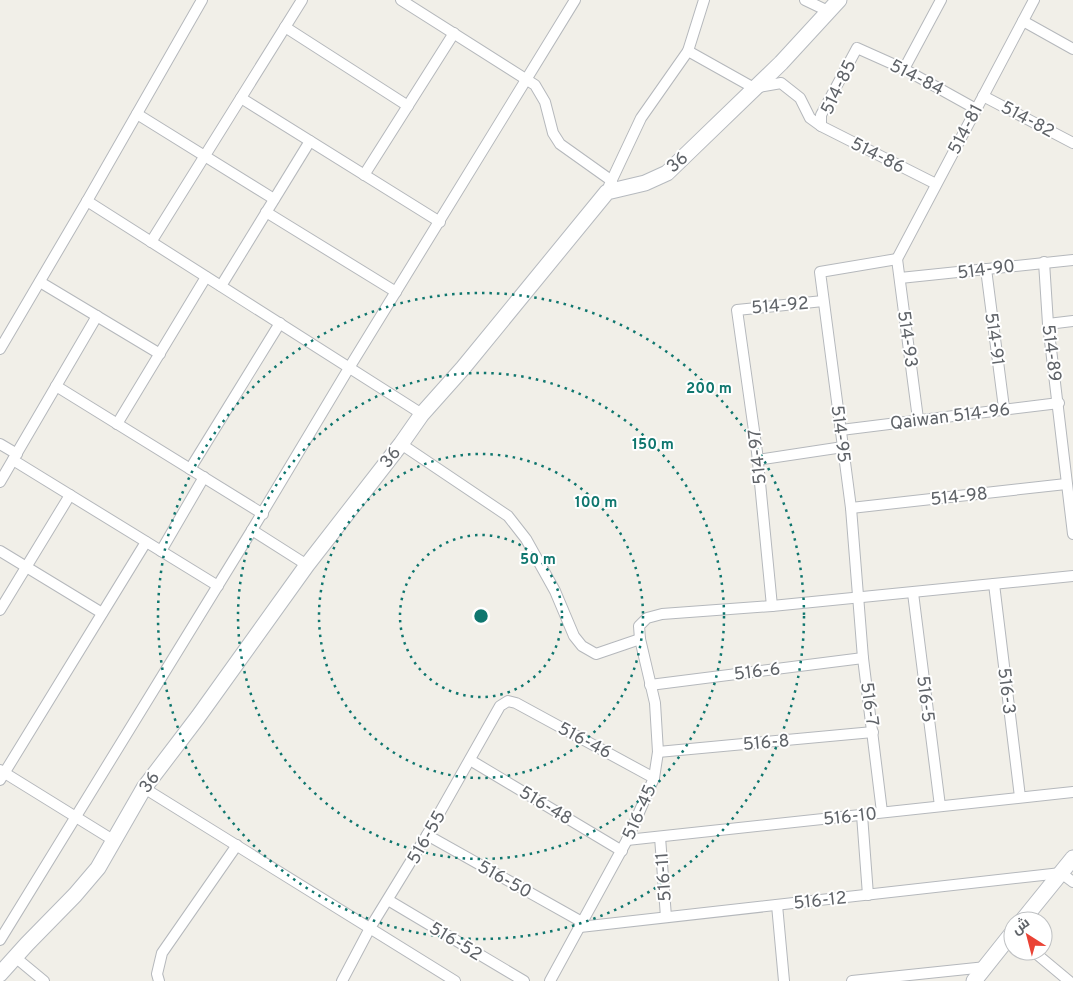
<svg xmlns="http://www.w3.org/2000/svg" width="1073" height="981" font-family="Overpass,Cairo,sans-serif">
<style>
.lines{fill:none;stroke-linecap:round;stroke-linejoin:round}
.street-casing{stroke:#b5b8bc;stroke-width:12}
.secondary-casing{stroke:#b6babf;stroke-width:17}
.street{stroke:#fff;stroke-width:10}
.secondary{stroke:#fff;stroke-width:15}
.ring{fill:none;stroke:#0f766e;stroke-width:2.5;stroke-dasharray:2.5 5}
.labels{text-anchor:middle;stroke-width:4;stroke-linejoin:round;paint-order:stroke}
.street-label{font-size:18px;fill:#5f6368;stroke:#fff}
.centre{fill:#0f766e;stroke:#fff;stroke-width:2.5}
.ring-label{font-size:15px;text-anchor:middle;font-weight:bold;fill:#0f766e;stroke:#fff;stroke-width:4;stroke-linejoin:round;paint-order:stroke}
</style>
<rect width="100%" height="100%" fill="#f1efe8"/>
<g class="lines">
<defs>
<g id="street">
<polyline points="401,0 535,85 545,102 553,133 560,144 612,181"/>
<polyline points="805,0 828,11"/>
<polyline points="1023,21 1073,49"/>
<polyline points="285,27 408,106"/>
<polyline points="688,51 754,88 781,83 800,98 810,118 821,126 936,184"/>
<polyline points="904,69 941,0"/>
<polyline points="983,96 1073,143"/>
<polyline points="241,98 440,222"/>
<polyline points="137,114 274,199"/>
<polyline points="821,126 821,115 857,48 904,69 976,109"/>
<polyline points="364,175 454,33"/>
<polyline points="609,186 641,118 688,51 704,0"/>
<polyline points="87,201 422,414"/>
<polyline points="266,212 396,292"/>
<polyline points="151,242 302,0"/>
<polyline points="897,259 1034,0"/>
<polyline points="897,259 918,419"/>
<polyline points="1044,262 1048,324 1073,534"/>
<polyline points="986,269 1004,408"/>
<polyline points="900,278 1073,260"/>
<polyline points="40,282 160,354"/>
<polyline points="221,286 310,141"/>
<polyline points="1048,324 1073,321"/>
<polyline points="0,349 87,201 202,0"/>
<polyline points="56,386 263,514"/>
<polyline points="117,424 206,277"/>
<polyline points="841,430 1059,403"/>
<polyline points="0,444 17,454"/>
<polyline points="401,444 508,516 526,539 555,591 574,636 582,646 596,654 640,639"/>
<polyline points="13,460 218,586"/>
<polyline points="757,460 843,447"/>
<polyline points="190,469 280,323"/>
<polyline points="0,482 97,316"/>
<polyline points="851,508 1066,484"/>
<polyline points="252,530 307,565"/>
<polyline points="0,551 102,613"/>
<polyline points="161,551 204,477"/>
<polyline points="994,584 1020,797"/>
<polyline points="913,593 940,806"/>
<polyline points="772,606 757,452 737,310 823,301"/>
<polyline points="0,610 70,495"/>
<polyline points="650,685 863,658"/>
<polyline points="658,752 873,732"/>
<polyline points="470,760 622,851"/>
<polyline points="0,770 113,840"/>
<polyline points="0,780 146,542"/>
<polyline points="144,788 455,981"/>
<polyline points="882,812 863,658 851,508 820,272 897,259"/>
<polyline points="862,815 868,895"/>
<polyline points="427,835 582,922"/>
<polyline points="660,837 666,917"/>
<polyline points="627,840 1073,792"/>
<polyline points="388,900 524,981"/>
<polyline points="777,905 784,981"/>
<polyline points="580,927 1061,873 1073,882"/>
<polyline points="0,940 252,530 349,368 575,0"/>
<polyline points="1033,951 1069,981"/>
<polyline points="15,957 44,981"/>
<polyline points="159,981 157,974 162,953 237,845"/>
<polyline points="342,981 370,928 427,835 500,706 508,701 516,703 654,778"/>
<polyline points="550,981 627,840 654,778 658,752 655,703 640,639 639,626 647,618 662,614 772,606 1073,576"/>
<polyline points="852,981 986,967"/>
</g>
<g id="secondary">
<polyline points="1022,921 1073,858"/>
<polyline points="0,974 27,944 75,895 98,868 144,788 198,717 307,565 401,444 422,414 463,368 607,192 645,183 667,173 781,63 839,0"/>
<polyline points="974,981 1013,932"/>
</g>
</defs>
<!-- street casing -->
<use href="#street" class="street-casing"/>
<!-- secondary casing -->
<use href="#secondary" class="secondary-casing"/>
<!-- street -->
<use href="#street" class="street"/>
<!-- secondary -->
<use href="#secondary" class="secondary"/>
</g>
<!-- distance rings -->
<g class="ring">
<circle cx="481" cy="616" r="81"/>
<circle cx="481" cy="616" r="162"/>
<circle cx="481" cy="616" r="243"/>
<circle cx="481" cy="616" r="323"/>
</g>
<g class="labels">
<!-- street labels -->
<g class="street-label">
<text transform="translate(917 77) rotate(27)" y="6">514-84</text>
<text transform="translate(838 87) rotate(-64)" y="6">514-85</text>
<text transform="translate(1028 119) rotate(28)" y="6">514-82</text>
<text transform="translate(965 129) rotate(-62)" y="6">514-81</text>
<text transform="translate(878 155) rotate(27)" y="6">514-86</text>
<text transform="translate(677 162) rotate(-41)" y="6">36</text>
<text transform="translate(986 269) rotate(-7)" y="6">514-90</text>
<text transform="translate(780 305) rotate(-5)" y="6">514-92</text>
<text transform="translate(908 339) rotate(82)" y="6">514-93</text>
<text transform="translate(995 339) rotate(82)" y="6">514-91</text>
<text transform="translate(1052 353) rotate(83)" y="6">514-89</text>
<text transform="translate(950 416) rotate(-7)" y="6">Qaiwan 514-96</text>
<text transform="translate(841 434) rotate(83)" y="6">514-95</text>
<text transform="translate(390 457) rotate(-52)" y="6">36</text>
<text transform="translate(757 457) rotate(-96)" y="6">514-97</text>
<text transform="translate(959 496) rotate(-6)" y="6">514-98</text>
<text transform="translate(757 671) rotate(-7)" y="6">516-6</text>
<text transform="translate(1007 691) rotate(83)" y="6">516-3</text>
<text transform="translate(926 699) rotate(83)" y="6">516-5</text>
<text transform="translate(870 704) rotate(82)" y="6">516-7</text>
<text transform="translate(585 740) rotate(28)" y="6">516-46</text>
<text transform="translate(766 742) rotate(-5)" y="6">516-8</text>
<text transform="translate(149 782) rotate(-55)" y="6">36</text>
<text transform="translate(546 805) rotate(31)" y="6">516-48</text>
<text transform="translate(639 812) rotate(-66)" y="6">516-45</text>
<text transform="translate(850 816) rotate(-6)" y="6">516-10</text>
<text transform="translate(426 837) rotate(-60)" y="6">516-55</text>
<text transform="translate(663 877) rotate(-94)" y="6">516-11</text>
<text transform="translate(505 879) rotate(29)" y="6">516-50</text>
<text transform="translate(820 900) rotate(-6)" y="6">516-12</text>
<text transform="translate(456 941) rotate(31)" y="6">516-52</text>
</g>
</g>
<circle cx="481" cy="616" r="8" class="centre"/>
<g class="ring-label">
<text x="709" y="393">200 m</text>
<text x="653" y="449">150 m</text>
<text x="596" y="507">100 m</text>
<text x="538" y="564">50 m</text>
</g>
<!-- north arrow -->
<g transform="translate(1028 936) rotate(324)"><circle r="24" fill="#ffffff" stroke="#bfc1c3"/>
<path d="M0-4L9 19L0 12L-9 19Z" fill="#ea4335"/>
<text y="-8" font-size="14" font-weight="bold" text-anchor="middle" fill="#5f6368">ش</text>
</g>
</svg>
